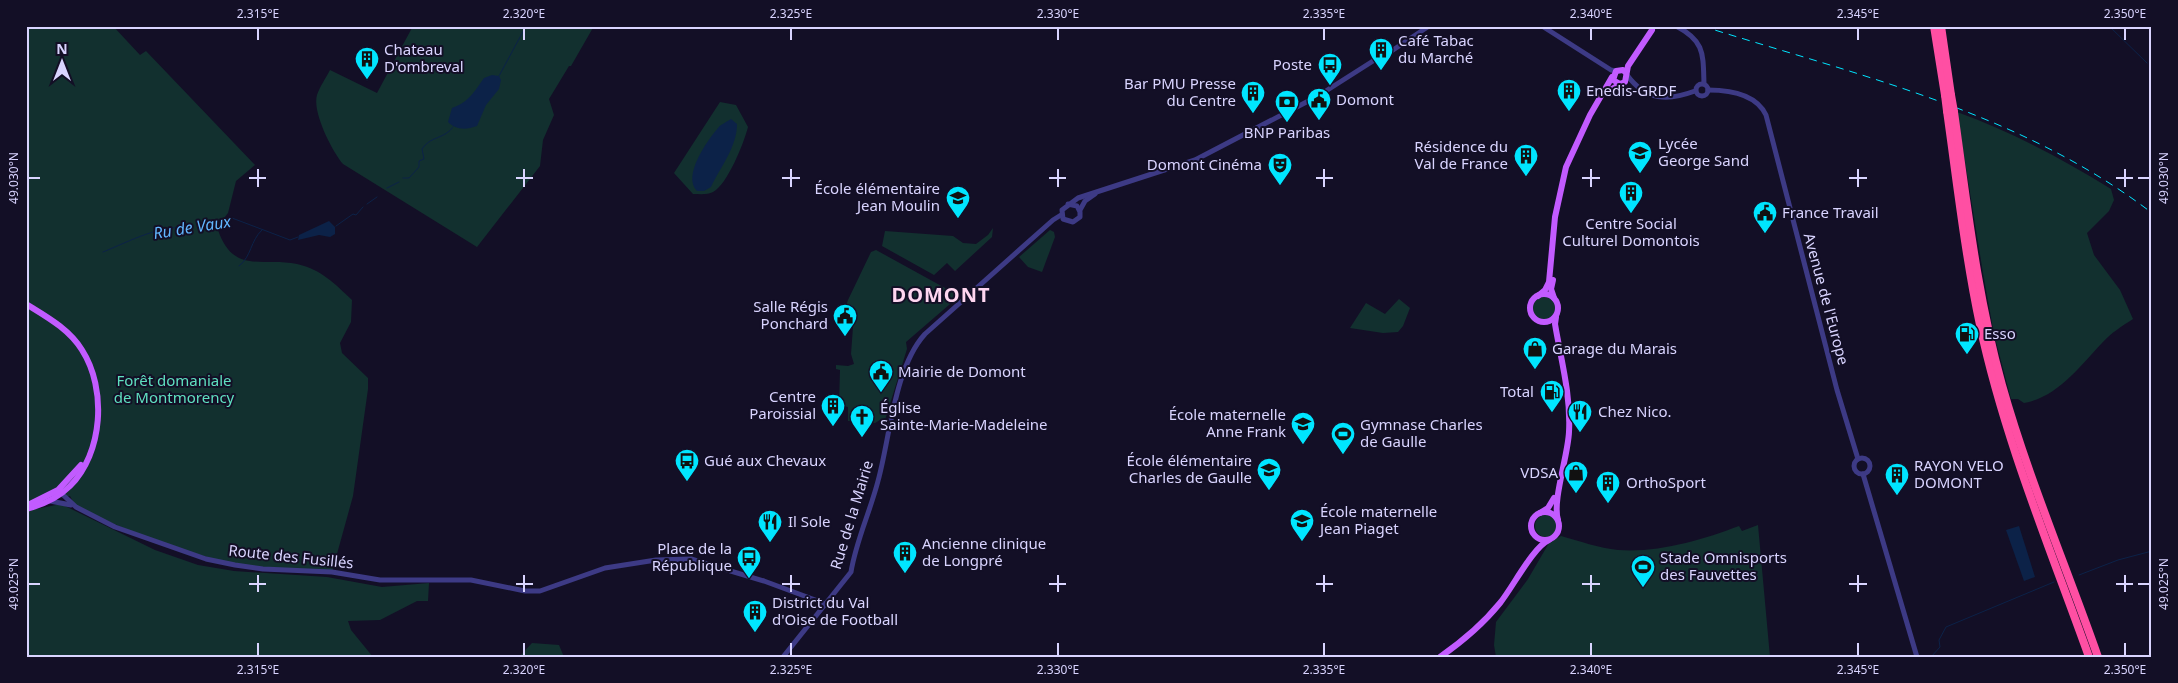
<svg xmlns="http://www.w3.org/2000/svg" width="2178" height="683" font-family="'Noto Sans',sans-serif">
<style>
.green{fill:#12302f}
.water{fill:#0c2248}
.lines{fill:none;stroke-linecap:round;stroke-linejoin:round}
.stream{stroke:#0c2248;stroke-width:1}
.minor{stroke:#3d3a85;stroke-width:5}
.major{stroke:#c25bff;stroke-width:6}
.highway{stroke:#ff4fa3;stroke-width:8}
.rail{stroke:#00e5ff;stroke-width:1;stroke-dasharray:8 6;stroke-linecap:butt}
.highway-bridge{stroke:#ff4fa3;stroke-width:8}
.ticks{fill:none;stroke:#d9d4ff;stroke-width:2}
.labels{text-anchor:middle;stroke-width:4;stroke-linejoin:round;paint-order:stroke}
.poi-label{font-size:15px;fill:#d9d4ff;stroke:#130f26;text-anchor:start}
.street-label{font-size:15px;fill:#d9d4ff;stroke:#130f26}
.park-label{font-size:15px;fill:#5fe0c0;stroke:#130f26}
.water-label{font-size:16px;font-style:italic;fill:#62b6ff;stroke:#130f26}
.district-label{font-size:20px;font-weight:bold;letter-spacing:1px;fill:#ffd6f0;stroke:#130f26}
.neatline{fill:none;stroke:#d9d4ff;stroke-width:2}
.ticks-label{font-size:12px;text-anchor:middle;fill:#d9d4ff}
</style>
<rect width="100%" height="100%" fill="#130f26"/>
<!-- green -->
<g class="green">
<path d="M26,26H113L140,55L146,51L255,165L236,181L228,213L217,227C232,275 260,257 297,264C322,270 334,283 352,300L351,322L340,343L342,353L368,378V389L353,496L332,572L235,565L155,542L76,507L70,496L26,504Z"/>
<path d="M413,26H594L571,66H569L549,99L554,115L543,140L540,166L477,247L343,164C332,151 312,112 317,95C320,86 326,78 330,70L377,93Z"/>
<path d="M720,102L736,105L748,127C744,143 727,185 713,192C708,195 699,194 693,194L674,173Z"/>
<path d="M1957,112C2012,132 2061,158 2111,189L2114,200L2109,211L2087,233L2094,255L2120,290L2133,319C2122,326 2111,333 2102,343C2080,366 2058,397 2024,403L2018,399H2011L1994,334L1983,273Z"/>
<polygon points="993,228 992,237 955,271 947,263 934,275 882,246 885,231 953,236 963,243 976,244 988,235"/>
<polygon points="1050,230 1054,232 1055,237 1042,272 1028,267 1019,257"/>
<polygon points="876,250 956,294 957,298 906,342 907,349 885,420 880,420 875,423 848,421 848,407 839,405 840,370 836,369 836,365 848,366 854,364 851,354 853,327 851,327 851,322 841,321 848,300 871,252"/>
<circle cx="1544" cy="308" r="11"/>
<polygon points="1399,299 1410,308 1403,326 1398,332 1383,333 1350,328 1366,303 1385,314"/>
<polygon points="61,504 155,550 198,565 234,571 327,577 382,587 429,583 428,601 417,601 380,620 348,621 351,630 373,657 26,657 26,511"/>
<circle cx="1546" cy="526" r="11"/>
<path d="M1758,525L1770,657H1496L1494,645L1496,622L1528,579L1549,543L1561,536C1579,541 1599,548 1618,550C1658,553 1702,540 1739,526L1742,531Z"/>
<polygon points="532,643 559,645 564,657 519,657"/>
</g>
<!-- water -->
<g class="water">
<path d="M492,75L499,76L501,80L499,89L486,105L477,126C466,130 456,130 448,122L452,108C469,102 474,92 484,78Z"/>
<path d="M731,119L737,124C737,147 721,166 711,187L704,191H697C682,176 707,141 718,128C721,124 727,122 731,119Z"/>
<polygon points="329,221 335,227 335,234 330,237 319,235 298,240 299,235"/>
<polygon points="2019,526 2035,577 2024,581 2006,530"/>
</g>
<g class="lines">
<!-- stream -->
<g class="stream">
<polyline points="2109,26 2147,63"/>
<polyline points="2150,66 2152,68"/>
<polyline points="499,76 526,26"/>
<path d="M403,178H409L419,167V161L424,159L422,149C430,136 445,139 453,127"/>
<polyline points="387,188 399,182"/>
<polyline points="367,204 377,197"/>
<polyline points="206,225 232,218 290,240 298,237"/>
<polyline points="336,226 353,214 356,215 363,207"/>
<path d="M103,252C130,241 163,223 192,228"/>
<path d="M239,266C252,256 250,241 262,230"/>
<polyline points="2079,575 2118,560 2152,551"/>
<polyline points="1931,657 1940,647 1939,640 1946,627 2054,582"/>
</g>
<!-- minor -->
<g class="minor">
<polyline points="1542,26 1611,70 1616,71"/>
<path d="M1676,26C1705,41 1703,54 1704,84"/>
<path d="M1627,75C1646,101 1668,101 1695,91"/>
<circle cx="1702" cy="90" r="6"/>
<path d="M1708,90C1729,90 1756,94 1766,115L1837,390L1858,459"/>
<polyline points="1068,204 1077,206 1080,212 1080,217 1073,222 1063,219 1062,210 1078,198 1195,160 1318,96 1373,61 1379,51 1390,52 1429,26"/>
<polyline points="1080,210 1085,201 1095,194"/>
<circle cx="1862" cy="466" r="8"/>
<polyline points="1863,474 1917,657"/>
<polyline points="61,493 76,507 115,527 206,559 235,565 263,569 332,572 380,580 471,580 525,591 540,591 605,568 656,560 691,559 764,581 826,604"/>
<polyline points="50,501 71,505"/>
<path d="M783,657L851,572C856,541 870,512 878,481C890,438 894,368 925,334L1053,220L1061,215"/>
</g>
<!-- major -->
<g class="major">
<polyline points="1626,73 1623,70 1616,71 1613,80 1620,84 1625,82 1628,66 1652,30"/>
<polyline points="1609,91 1620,84"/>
<polyline points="1553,280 1551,289 1554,298"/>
<circle cx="1544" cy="308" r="14"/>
<polyline points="1538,296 1545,290 1549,282 1555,217 1566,167 1590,115 1612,77"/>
<path d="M26,304C47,317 69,329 82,350C107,389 103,453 70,486C58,498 42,505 26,509"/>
<path d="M1556,317L1555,324C1561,360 1571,395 1569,432C1568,456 1552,501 1558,520"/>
<polyline points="28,505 58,490 81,465"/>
<circle cx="1545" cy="526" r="14"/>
<polyline points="1540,513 1548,508 1554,498"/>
<path d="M1440,657C1463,641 1483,624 1500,603C1513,587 1533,547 1549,540"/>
</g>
<!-- highway -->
<g class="highway">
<polyline points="1934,26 1945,95"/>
<polyline points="1941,26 1951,95"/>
<path d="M1947,111C1957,182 1965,254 1980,325C2004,438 2050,548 2089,657"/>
<path d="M1954,112C1967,204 1977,296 2002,385C2028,477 2066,566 2098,657"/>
</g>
<!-- rail -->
<path class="rail" d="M1702,26C1857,75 2020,112 2152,213"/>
<!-- highway-bridge -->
<g class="highway-bridge">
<polyline points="1945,95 1947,111"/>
<polyline points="1951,95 1954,112"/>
</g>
</g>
<!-- ticks -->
<path class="ticks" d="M258,28V40M524,28V40M791,28V40M1058,28V40M1324,28V40M1591,28V40M1858,28V40M2125,28V40M258,169V187M524,169V187M791,169V187M1058,169V187M1324,169V187M1591,169V187M1858,169V187M2125,169V187M28,178H40M249,178H266M516,178H533M782,178H800M1049,178H1066M1316,178H1333M1582,178H1600M1849,178H1867M2116,178H2133M2138,178H2150M258,575V592M524,575V592M791,575V592M1058,575V592M1324,575V592M1591,575V592M1858,575V592M2125,575V592M28,584H40M249,584H266M516,584H533M782,584H800M1049,584H1066M1316,584H1333M1582,584H1600M1849,584H1867M2116,584H2133M2138,584H2150M258,643V656M524,643V656M791,643V656M1058,643V656M1324,643V656M1591,643V656M1858,643V656M2125,643V656"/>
<!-- icons -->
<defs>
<symbol id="building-pin" viewBox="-11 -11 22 30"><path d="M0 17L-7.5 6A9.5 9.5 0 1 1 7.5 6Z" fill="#00e5ff" stroke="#130f26"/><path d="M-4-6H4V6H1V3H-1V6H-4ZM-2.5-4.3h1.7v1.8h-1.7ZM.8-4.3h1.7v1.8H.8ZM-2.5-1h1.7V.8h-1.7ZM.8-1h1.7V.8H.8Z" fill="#111"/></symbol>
<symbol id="bus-pin" viewBox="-11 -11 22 30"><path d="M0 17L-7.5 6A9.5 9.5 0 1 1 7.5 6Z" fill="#00e5ff" stroke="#130f26"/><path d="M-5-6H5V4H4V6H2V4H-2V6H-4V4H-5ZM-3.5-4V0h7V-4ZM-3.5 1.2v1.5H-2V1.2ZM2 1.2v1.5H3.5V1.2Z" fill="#111"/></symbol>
<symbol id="civic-pin" viewBox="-11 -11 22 30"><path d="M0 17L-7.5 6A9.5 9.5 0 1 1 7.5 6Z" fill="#00e5ff" stroke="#130f26"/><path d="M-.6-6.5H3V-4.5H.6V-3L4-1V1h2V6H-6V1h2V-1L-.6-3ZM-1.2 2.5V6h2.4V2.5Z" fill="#111"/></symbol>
<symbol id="bank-pin" viewBox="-11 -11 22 30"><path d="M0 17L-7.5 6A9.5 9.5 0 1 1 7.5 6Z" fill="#00e5ff" stroke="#130f26"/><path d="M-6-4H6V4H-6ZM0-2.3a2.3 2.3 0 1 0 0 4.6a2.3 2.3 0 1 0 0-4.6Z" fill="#111"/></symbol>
<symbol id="school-pin" viewBox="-11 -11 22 30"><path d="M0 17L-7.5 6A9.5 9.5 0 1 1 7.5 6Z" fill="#00e5ff" stroke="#130f26"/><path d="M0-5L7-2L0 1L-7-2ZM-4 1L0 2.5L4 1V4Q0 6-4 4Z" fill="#111"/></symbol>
<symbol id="theatre-pin" viewBox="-11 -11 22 30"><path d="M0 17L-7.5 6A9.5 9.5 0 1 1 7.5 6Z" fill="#00e5ff" stroke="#130f26"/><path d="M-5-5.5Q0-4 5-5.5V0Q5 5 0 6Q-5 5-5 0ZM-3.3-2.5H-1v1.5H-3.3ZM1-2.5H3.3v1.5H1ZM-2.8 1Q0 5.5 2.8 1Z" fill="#111"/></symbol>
<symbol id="fuel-pin" viewBox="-11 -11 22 30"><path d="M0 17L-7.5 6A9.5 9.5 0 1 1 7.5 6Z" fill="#00e5ff" stroke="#130f26"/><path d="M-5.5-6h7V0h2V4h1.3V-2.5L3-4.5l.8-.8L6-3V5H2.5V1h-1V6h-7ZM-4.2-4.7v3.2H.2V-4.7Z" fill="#111"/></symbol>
<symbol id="shop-pin" viewBox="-11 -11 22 30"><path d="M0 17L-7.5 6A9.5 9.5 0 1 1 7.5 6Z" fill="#00e5ff" stroke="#130f26"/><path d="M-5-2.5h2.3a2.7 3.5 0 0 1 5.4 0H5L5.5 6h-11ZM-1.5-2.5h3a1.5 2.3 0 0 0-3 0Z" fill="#111"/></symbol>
<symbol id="restaurant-pin" viewBox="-11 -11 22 30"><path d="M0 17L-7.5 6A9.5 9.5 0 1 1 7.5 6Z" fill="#00e5ff" stroke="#130f26"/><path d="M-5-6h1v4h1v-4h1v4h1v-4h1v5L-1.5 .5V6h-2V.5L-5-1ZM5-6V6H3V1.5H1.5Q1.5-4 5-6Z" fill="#111"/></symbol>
<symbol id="church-pin" viewBox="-11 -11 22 30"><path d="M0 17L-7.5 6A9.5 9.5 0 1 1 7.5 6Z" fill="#00e5ff" stroke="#130f26"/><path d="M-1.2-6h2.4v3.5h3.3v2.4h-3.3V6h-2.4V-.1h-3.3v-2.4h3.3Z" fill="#111"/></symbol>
<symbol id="stadium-pin" viewBox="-11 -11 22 30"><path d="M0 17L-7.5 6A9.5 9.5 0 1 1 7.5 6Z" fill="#00e5ff" stroke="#130f26"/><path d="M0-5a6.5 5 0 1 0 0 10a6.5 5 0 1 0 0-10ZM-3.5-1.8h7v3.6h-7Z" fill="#111"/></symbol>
</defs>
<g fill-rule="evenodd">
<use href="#building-pin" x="1367" y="36" width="28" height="38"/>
<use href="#building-pin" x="353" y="45" width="28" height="38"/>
<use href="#bus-pin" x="1316" y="51" width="28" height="38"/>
<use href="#building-pin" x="1555" y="77" width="28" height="38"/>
<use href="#building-pin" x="1239" y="79" width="28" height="38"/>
<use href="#civic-pin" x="1305" y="86" width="28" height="38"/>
<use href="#bank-pin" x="1273" y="88" width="28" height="38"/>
<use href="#school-pin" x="1626" y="139" width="28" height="38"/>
<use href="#building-pin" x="1512" y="142" width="28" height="38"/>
<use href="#theatre-pin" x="1266" y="151" width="28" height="38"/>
<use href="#building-pin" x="1617" y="179" width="28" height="38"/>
<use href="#school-pin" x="944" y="184" width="28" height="38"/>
<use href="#civic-pin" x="1751" y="199" width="28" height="38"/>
<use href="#civic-pin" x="831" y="302" width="28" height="38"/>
<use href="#fuel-pin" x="1953" y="320" width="28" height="38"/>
<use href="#shop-pin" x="1521" y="335" width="28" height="38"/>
<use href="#civic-pin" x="867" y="358" width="28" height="38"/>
<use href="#fuel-pin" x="1538" y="378" width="28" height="38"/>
<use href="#building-pin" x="819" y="392" width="28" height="38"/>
<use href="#restaurant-pin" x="1566" y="398" width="28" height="38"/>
<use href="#church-pin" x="848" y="403" width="28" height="38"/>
<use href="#school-pin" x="1289" y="410" width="28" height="38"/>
<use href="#stadium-pin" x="1329" y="420" width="28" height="38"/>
<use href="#bus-pin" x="673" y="447" width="28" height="38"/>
<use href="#school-pin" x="1255" y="456" width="28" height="38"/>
<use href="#shop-pin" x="1562" y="459" width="28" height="38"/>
<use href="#building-pin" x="1883" y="461" width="28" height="38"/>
<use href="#building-pin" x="1594" y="469" width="28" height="38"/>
<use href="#school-pin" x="1288" y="507" width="28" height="38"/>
<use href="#restaurant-pin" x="756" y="508" width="28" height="38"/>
<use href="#building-pin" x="891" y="539" width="28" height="38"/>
<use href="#bus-pin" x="735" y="544" width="28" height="38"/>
<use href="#stadium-pin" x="1629" y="553" width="28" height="38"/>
<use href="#building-pin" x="741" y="598" width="28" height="38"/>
</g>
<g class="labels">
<!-- poi labels -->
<g class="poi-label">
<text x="1398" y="46">Café Tabac<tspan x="1398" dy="17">du Marché</tspan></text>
<text x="384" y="55">Chateau<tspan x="384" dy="17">D'ombreval</tspan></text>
<text x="1312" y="70" text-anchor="end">Poste</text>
<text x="1236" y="89" text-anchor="end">Bar PMU Presse<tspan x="1236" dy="17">du Centre</tspan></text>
<text x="1586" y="96">Enedis-GRDF</text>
<text x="1336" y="105">Domont</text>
<text x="1287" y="138" text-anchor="middle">BNP Paribas</text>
<text x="1658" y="149">Lycée<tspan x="1658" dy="17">George Sand</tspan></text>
<text x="1508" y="152" text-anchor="end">Résidence du<tspan x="1508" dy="17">Val de France</tspan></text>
<text x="1262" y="170" text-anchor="end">Domont Cinéma</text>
<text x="940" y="194" text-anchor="end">École élémentaire<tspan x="940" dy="17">Jean Moulin</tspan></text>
<text x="1782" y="218">France Travail</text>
<text x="1631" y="229" text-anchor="middle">Centre Social<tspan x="1631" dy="17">Culturel Domontois</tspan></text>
<text x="828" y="312" text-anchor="end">Salle Régis<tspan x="828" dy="17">Ponchard</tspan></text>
<text x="1984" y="339">Esso</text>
<text x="1552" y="354">Garage du Marais</text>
<text x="898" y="377">Mairie de Domont</text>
<text x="1534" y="397" text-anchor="end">Total</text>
<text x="816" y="402" text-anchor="end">Centre<tspan x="816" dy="17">Paroissial</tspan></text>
<text x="880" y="413">Église<tspan x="880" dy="17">Sainte-Marie-Madeleine</tspan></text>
<text x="1598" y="417">Chez Nico.</text>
<text x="1286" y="420" text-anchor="end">École maternelle<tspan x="1286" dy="17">Anne Frank</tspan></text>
<text x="1360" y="430">Gymnase Charles<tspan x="1360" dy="17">de Gaulle</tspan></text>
<text x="704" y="466">Gué aux Chevaux</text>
<text x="1252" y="466" text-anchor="end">École élémentaire<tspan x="1252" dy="17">Charles de Gaulle</tspan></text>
<text x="1914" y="471">RAYON VELO<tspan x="1914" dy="17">DOMONT</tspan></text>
<text x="1558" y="478" text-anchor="end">VDSA</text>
<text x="1626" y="488">OrthoSport</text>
<text x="1320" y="517">École maternelle<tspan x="1320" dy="17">Jean Piaget</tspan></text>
<text x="788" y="527">Il Sole</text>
<text x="922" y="549">Ancienne clinique<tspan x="922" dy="17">de Longpré</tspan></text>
<text x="732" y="554" text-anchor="end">Place de la<tspan x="732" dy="17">République</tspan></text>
<text x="1660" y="563">Stade Omnisports<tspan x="1660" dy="17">des Fauvettes</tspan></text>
<text x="772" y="608">District du Val<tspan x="772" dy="17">d'Oise de Football</tspan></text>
</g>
<!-- street labels -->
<g class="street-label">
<text transform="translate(1826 299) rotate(75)" y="5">Avenue de l'Europe</text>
<text transform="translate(852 515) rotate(-73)" y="5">Rue de la Mairie</text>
<text transform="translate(291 557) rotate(6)" y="5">Route des Fusillés</text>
</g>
<!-- park labels -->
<g class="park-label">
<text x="174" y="386">Forêt domaniale<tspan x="174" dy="17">de Montmorency</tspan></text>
</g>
<!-- water labels -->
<g class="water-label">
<text transform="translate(192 227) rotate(-9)" y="6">Ru de Vaux</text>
</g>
<!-- district labels -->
<g class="district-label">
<text x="941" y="302">DOMONT</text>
</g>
</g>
<!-- border -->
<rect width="2178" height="683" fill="none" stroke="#130f26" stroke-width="55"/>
<!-- north arrow -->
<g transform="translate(62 62)" stroke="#130f26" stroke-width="4" paint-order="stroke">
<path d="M0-4L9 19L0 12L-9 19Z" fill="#d9d4ff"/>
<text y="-8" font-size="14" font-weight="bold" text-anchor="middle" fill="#d9d4ff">N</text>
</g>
<rect x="28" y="28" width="2122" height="628" class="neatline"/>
<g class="ticks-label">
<text x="258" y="18">2.315°E</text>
<text x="524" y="18">2.320°E</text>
<text x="791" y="18">2.325°E</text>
<text x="1058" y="18">2.330°E</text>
<text x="1324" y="18">2.335°E</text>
<text x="1591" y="18">2.340°E</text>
<text x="1858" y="18">2.345°E</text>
<text x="2125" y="18">2.350°E</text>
<text transform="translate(14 178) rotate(-90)" y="4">49.030°N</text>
<text transform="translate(2164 178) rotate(-90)" y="4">49.030°N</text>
<text transform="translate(14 584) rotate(-90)" y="4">49.025°N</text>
<text transform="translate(2164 584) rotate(-90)" y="4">49.025°N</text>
<text x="258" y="674">2.315°E</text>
<text x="524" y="674">2.320°E</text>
<text x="791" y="674">2.325°E</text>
<text x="1058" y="674">2.330°E</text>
<text x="1324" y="674">2.335°E</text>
<text x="1591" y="674">2.340°E</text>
<text x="1858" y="674">2.345°E</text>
<text x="2125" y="674">2.350°E</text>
</g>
</svg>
